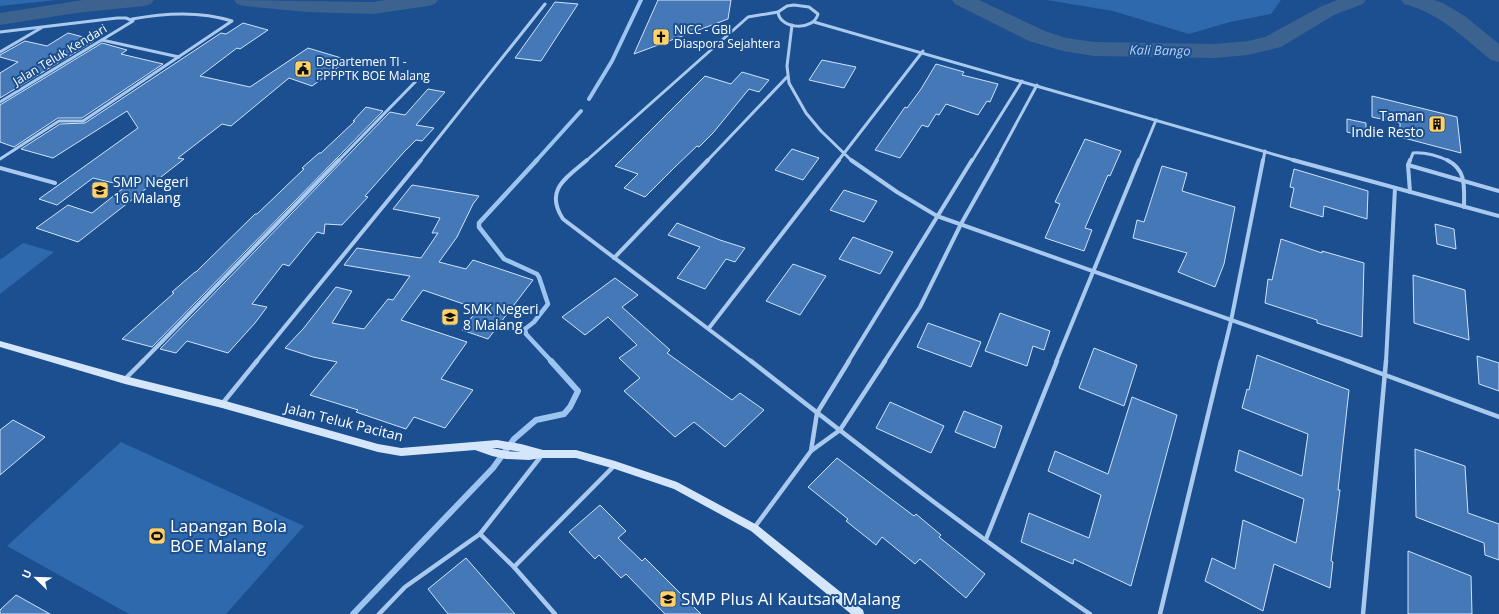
<svg xmlns="http://www.w3.org/2000/svg" width="1499" height="614" font-family="'Open Sans',sans-serif">
<style>
.green{fill:#2e69ad}
.lines{fill:none;stroke-linecap:round;stroke-linejoin:round}
.stream-far2{stroke:#9cc4f0;stroke-width:4}
.stream-far1{stroke:#9cc4f0;stroke-width:4.5}
.stream{stroke:#9cc4f0;stroke-width:6}
.river{fill:#3c6290;fill-rule:evenodd}
.building{fill:#4478b7;stroke:#cfe3fa}
.street-far2{stroke:#a9c9ee;stroke-width:3}
.street-far1{stroke:#a9c9ee;stroke-width:4}
.street{stroke:#a9c9ee;stroke-width:4.5}
.secondary{fill:#d6e6fa;fill-rule:evenodd}
.labels{text-anchor:middle;stroke-width:4;stroke-linejoin:round;paint-order:stroke}
.far-poi-label{font-size:12px;fill:#fff;stroke:#1b4f8f;text-anchor:start}
.far-street-label{font-size:12px;fill:#fff;stroke:#1b4f8f}
.far-water-label{font-size:13px;font-style:italic;fill:#b5d3f5;stroke:#1b4f8f}
.poi-label{font-size:14px;fill:#fff;stroke:#1b4f8f;text-anchor:start}
.street-label{font-size:14px;fill:#fff;stroke:#1b4f8f}
.near-poi-label{font-size:17px;fill:#fff;stroke:#1b4f8f;text-anchor:start}
</style>
<rect width="100%" height="100%" fill="#1b4f8f"/>
<!-- green -->
<g class="green">
<polygon points="0,0 56,0 0,6"/>
<polygon points="1047,0 1281,0 1271,14 1230,22 1189,34 1113,11"/>
<polygon points="23,243 54,252 0,294 0,260"/>
<polygon points="121,442 304,526 226,614 129,614 7,546"/>
</g>
<g class="lines">
<!-- stream-far2 -->
<g class="stream-far2">
<polyline points="589,99 612,61 641,0"/>
<polyline points="536,161 581,111"/>
</g>
<!-- stream-far1 -->
<polyline class="stream-far1" points="537,160 479,223 479,227 504,259 537,274 539,277 548,304 534,322 525,329 526,334 552,362"/>
<!-- stream -->
<polyline class="stream" points="353,614 493,468 514,439 536,420 564,414 570,407 578,391 551,361"/>
<!-- river -->
<g class="river">
<polygon points="83,0 154,0 151,4 144,6 76,13 0,25 0,13"/>
<polygon points="234,0 373,2 385,0 438,0 435,4 428,6 373,14 307,12 244,6 237,4"/>
<polygon points="952,0 979,0 1045,31 1066,38 1094,42 1215,44 1248,41 1265,37 1320,7 1337,0 1366,0 1363,4 1334,15 1281,47 1248,55 1215,58 1094,56 1063,51 1029,41 955,4"/>
<path d="M1401,0H1434L1443,3L1466,17L1499,44V62L1491,60C1463,37 1439,13 1404,4Z"/>
</g>
</g>
<!-- building -->
<g class="building">
<polygon points="658,0 731,0 728,19 634,54"/>
<polygon points="555,2 578,4 541,61 515,58"/>
<polygon points="243,23 268,30 240,49 237,48 200,76 250,87 308,48 348,60 312,86 289,78 231,126 222,124 178,158 184,159 78,242 36,228 68,205 92,213 126,186 93,178 57,205 39,199 138,128 127,111 53,158 21,149 60,124 85,123 221,33 226,34"/>
<polygon points="68,33 87,38 85,39 94,41 0,98 0,73 18,62 0,57 0,55 25,41 47,46"/>
<polygon points="102,43 127,50 121,54 163,64 82,118 58,118 14,147 0,142 0,105"/>
<polygon points="822,60 856,67 844,88 809,80"/>
<polygon points="936,64 964,72 962,75 998,84 990,102 987,101 978,115 946,104 939,115 936,114 928,127 922,125 900,158 875,150 905,107 907,108 921,89"/>
<polygon points="742,72 769,80 759,92 749,89 713,133 699,147 697,146 675,167 645,197 624,188 638,174 615,166 705,76 731,84"/>
<polygon points="428,89 445,92 416,125 434,128 422,141 416,140 404,152 365,196 368,197 342,225 325,224 324,234 317,232 289,266 283,264 252,304 267,307 255,323 228,353 187,341 176,353 160,349 390,112 405,115"/>
<polygon points="1372,96 1457,117 1461,153 1400,137 1400,123 1372,117"/>
<polygon points="366,107 383,111 152,347 122,339 174,293 172,292 195,272 196,272 255,214 257,214 304,169 302,168 319,153 321,153 355,121 353,121"/>
<polygon points="1347,119 1366,123 1366,137 1347,132"/>
<polygon points="1085,139 1121,151 1110,176 1108,175 1085,228 1092,230 1084,251 1045,238 1060,204 1055,202"/>
<polygon points="792,149 819,158 803,180 775,170"/>
<polygon points="1162,166 1187,173 1182,191 1235,207 1224,264 1215,287 1178,272 1187,253 1133,238 1137,220 1144,222"/>
<polygon points="1294,169 1368,191 1367,219 1324,206 1323,217 1290,207 1294,188 1290,187"/>
<polygon points="412,185 479,196 473,204 457,237 439,262 466,269 473,260 533,280 488,339 462,330 478,309 423,290 401,320 467,342 441,379 473,390 445,428 414,417 406,429 356,412 358,410 310,395 337,362 313,357 285,348 303,329 336,287 352,291 332,323 364,329 388,299 393,300 410,276 344,265 357,248 421,258 438,233 432,233 440,218 393,209"/>
<polygon points="844,190 877,201 864,222 830,210"/>
<polygon points="677,223 720,240 745,248 735,262 726,259 705,289 677,278 700,247 668,235"/>
<polygon points="1435,224 1454,229 1456,249 1437,244"/>
<polygon points="853,237 893,252 880,274 839,259"/>
<polygon points="1281,239 1322,253 1322,251 1364,263 1362,337 1317,323 1317,320 1265,303 1268,279 1272,280"/>
<polygon points="793,264 826,276 800,315 766,301"/>
<polygon points="1413,275 1465,290 1469,340 1414,323"/>
<polygon points="615,278 638,295 622,307 670,350 667,353 732,400 740,393 764,410 725,447 694,422 675,437 624,391 640,378 619,358 637,345 608,317 585,335 562,317"/>
<polygon points="1000,313 1050,331 1044,350 1033,346 1027,366 985,351"/>
<polygon points="928,323 981,342 971,367 917,347"/>
<polygon points="1094,348 1137,365 1124,406 1079,388"/>
<polygon points="1257,355 1349,390 1338,490 1340,490 1331,561 1333,562 1330,588 1274,564 1263,611 1205,581 1212,558 1235,569 1243,520 1296,543 1304,499 1235,471 1239,450 1302,476 1308,434 1242,408 1247,389 1249,390"/>
<polygon points="1477,356 1499,363 1499,391 1479,384"/>
<polygon points="1132,397 1177,415 1131,586 1074,559 1073,564 1021,542 1029,513 1089,538 1101,495 1048,471 1055,451 1108,474"/>
<polygon points="890,402 944,426 931,453 876,428"/>
<polygon points="964,411 1002,426 995,448 955,432"/>
<polygon points="13,420 45,437 0,475 0,430"/>
<polygon points="1415,449 1465,466 1468,513 1499,524 1499,560 1485,555 1484,543 1416,517"/>
<polygon points="837,458 914,516 916,514 941,535 939,537 985,574 966,598 920,559 915,564 882,537 876,545 846,521 848,519 808,487"/>
<polygon points="600,505 626,531 618,538 642,561 645,558 701,614 665,614 626,574 621,578 599,555 595,559 569,532"/>
<polygon points="1408,551 1471,576 1472,614 1408,614"/>
<polygon points="466,558 515,614 448,614 428,589"/>
<polygon points="16,595 50,614 0,614 0,610"/>
</g>
<g class="lines">
<!-- street-far2 -->
<g class="street-far2">
<path d="M794,5L809,7L818,14C814,31 780,30 778,12L787,6Z"/>
<polyline points="814,22 1297,161"/>
<polyline points="792,25 787,66 789,83 806,113 821,131 852,161"/>
<polyline points="0,32 117,18 126,18 133,21 0,102"/>
<polyline points="102,40 179,57"/>
<polyline points="0,52 41,28"/>
<path d="M0,159L59,121H83L232,21C201,11 164,13 132,19"/>
<polyline points="338,161 419,78"/>
<polyline points="420,161 545,4"/>
<polyline points="586,161 748,17 778,12"/>
<polyline points="707,161 787,77"/>
<polyline points="838,161 923,51"/>
<polyline points="972,161 1022,81"/>
<polyline points="996,161 1037,85"/>
<polyline points="1139,161 1156,120"/>
<polyline points="1263,161 1265,151"/>
<path d="M1410,161L1413,153C1425,152 1438,156 1449,161"/>
</g>
<!-- street-far1 -->
<g class="street-far1">
<path d="M587,160C566,178 544,190 563,219L752,362"/>
<polyline points="851,160 897,192 937,216 1350,362"/>
<polyline points="1293,160 1499,216"/>
<path d="M1447,160C1467,170 1464,187 1464,207"/>
<polyline points="1408,165 1499,191"/>
<polyline points="0,168 55,183"/>
<polyline points="1410,192 1408,165 1410,160"/>
<polyline points="614,258 708,160"/>
<polyline points="709,328 839,160"/>
<polyline points="142,362 339,160"/>
<polyline points="256,362 421,160"/>
<polyline points="848,362 972,160"/>
<polyline points="884,362 920,307 961,224 997,160"/>
<polyline points="1056,362 1139,160"/>
<polyline points="1221,362 1231,321 1263,160"/>
<polyline points="1386,362 1395,188"/>
</g>
<!-- street -->
<g class="street">
<path d="M751,361C862,448 974,535 1090,614"/>
<polyline points="1347,361 1499,417"/>
<polyline points="125,379 143,361"/>
<polyline points="222,404 257,361"/>
<polyline points="811,451 817,413 849,361"/>
<polyline points="754,528 811,451 840,430 885,361"/>
<polyline points="480,534 514,567 555,614"/>
<polyline points="986,539 1057,361"/>
<polyline points="514,567 615,465"/>
<polyline points="379,614 405,587 480,534 542,455"/>
<polyline points="1160,614 1221,361"/>
<polyline points="1363,614 1386,361"/>
</g>
<!-- secondary -->
<path class="secondary" d="M0,341L125,376L222,400L378,444L401,448L497,440L521,444L543,450H576L615,461L677,482L757,525L863,610L864,614H851L751,531L674,489L615,469L576,458H541L529,460L506,459L492,456L475,450L401,456L378,452L222,408L125,384L0,347ZM492,448H497L521,452L506,451Z"/>
</g>
<!-- icons -->
<defs>
<symbol id="church-square" viewBox="-11 -11 22 22"><rect x="-9" y="-9" width="18" height="18" rx="4" fill="#ffd166" stroke="#1b4f8f"/><path d="M-1.2-6h2.4v3.5h3.3v2.4h-3.3V6h-2.4V-.1h-3.3v-2.4h3.3Z" fill="#111"/></symbol>
<symbol id="civic-square" viewBox="-11 -11 22 22"><rect x="-9" y="-9" width="18" height="18" rx="4" fill="#ffd166" stroke="#1b4f8f"/><path d="M-.6-6.5H3V-4.5H.6V-3L4-1V1h2V6H-6V1h2V-1L-.6-3ZM-1.2 2.5V6h2.4V2.5Z" fill="#111"/></symbol>
<symbol id="building-square" viewBox="-11 -11 22 22"><rect x="-9" y="-9" width="18" height="18" rx="4" fill="#ffd166" stroke="#1b4f8f"/><path d="M-4-6H4V6H1V3H-1V6H-4ZM-2.5-4.3h1.7v1.8h-1.7ZM.8-4.3h1.7v1.8H.8ZM-2.5-1h1.7V.8h-1.7ZM.8-1h1.7V.8H.8Z" fill="#111"/></symbol>
<symbol id="school-square" viewBox="-11 -11 22 22"><rect x="-9" y="-9" width="18" height="18" rx="4" fill="#ffd166" stroke="#1b4f8f"/><path d="M0-5L7-2L0 1L-7-2ZM-4 1L0 2.5L4 1V4Q0 6-4 4Z" fill="#111"/></symbol>
<symbol id="stadium-square" viewBox="-11 -11 22 22"><rect x="-9" y="-9" width="18" height="18" rx="4" fill="#ffd166" stroke="#1b4f8f"/><path d="M0-5a6.5 5 0 1 0 0 10a6.5 5 0 1 0 0-10ZM-3.5-1.8h7v3.6h-7Z" fill="#111"/></symbol>
</defs>
<g fill-rule="evenodd">
<use href="#church-square" x="651" y="27" width="20" height="20"/>
<use href="#civic-square" x="293" y="59" width="20" height="20"/>
<use href="#building-square" x="1427" y="114" width="20" height="20"/>
<use href="#school-square" x="90" y="180" width="20" height="20"/>
<use href="#school-square" x="440" y="307" width="20" height="20"/>
<use href="#stadium-square" x="147" y="526" width="20" height="20"/>
<use href="#school-square" x="658" y="589" width="20" height="20"/>
</g>
<g class="labels">
<!-- far-poi labels -->
<g class="far-poi-label">
<text x="674" y="34">NICC - GBI<tspan x="674" dy="14">Diaspora Sejahtera</tspan></text>
<text x="316" y="66">Departemen TI -<tspan x="316" dy="14">PPPPTK BOE Malang</tspan></text>
</g>
<!-- far-street labels -->
<g class="far-street-label">
<text transform="translate(60 55) rotate(-31)" y="4">Jalan Teluk Kendari</text>
</g>
<!-- far-water labels -->
<g class="far-water-label">
<text transform="translate(1160 50) rotate(1)" y="5">Kali Bango</text>
</g>
<!-- poi labels -->
<g class="poi-label">
<text x="1424" y="121" text-anchor="end">Taman<tspan x="1424" dy="16">Indie Resto</tspan></text>
<text x="113" y="187">SMP Negeri<tspan x="113" dy="16">16 Malang</tspan></text>
<text x="463" y="314">SMK Negeri<tspan x="463" dy="16">8 Malang</tspan></text>
</g>
<!-- street labels -->
<g class="street-label">
<text transform="translate(344 422) rotate(14)" y="5">Jalan Teluk Pacitan</text>
</g>
<!-- near-poi labels -->
<g class="near-poi-label">
<text x="170" y="532">Lapangan Bola<tspan x="170" dy="20">BOE Malang</tspan></text>
<text x="681" y="605">SMP Plus Al Kautsar Malang</text>
</g>
</g>
<!-- north arrow -->
<g transform="translate(36 578) rotate(293)" stroke="#1b4f8f" stroke-width="3" paint-order="stroke">
<path d="M0-3L7 15L0 10L-7 15Z" fill="#ffffff"/>
<text y="-6" font-size="11" font-weight="bold" text-anchor="middle" fill="#ffffff">U</text>
</g>
</svg>
